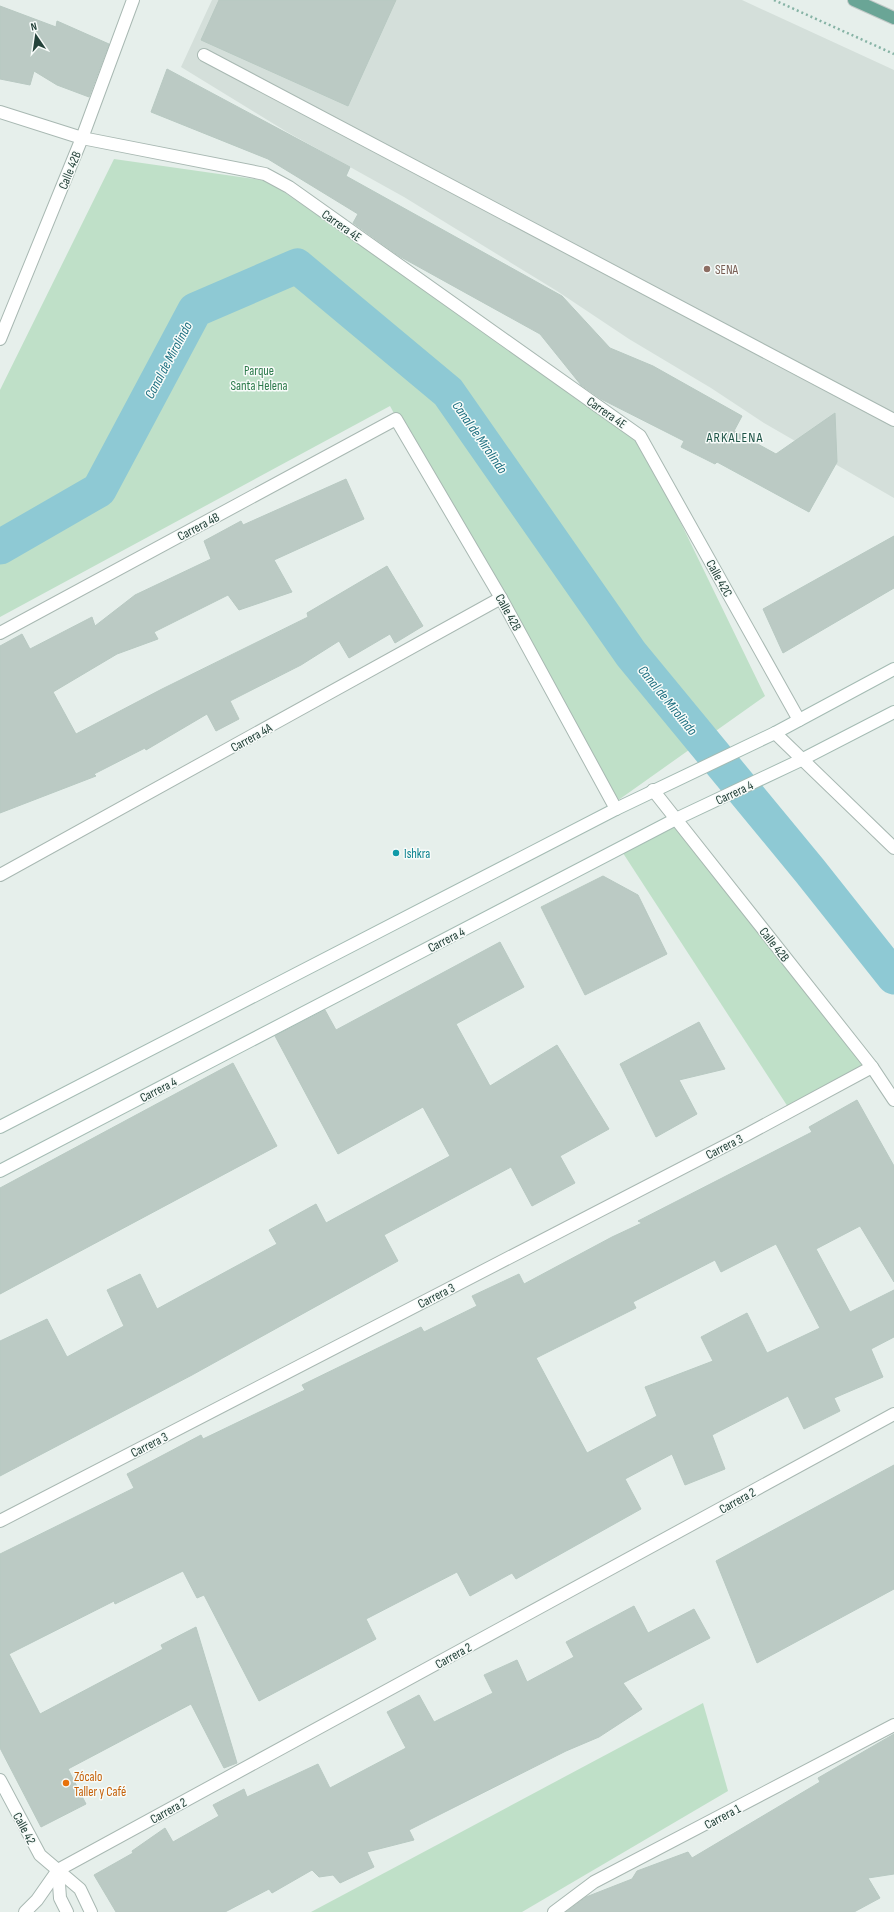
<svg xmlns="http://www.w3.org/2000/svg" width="894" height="1912" font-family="'Sofia Sans Condensed',sans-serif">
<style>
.built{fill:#d4dfda}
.green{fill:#bfe0c8}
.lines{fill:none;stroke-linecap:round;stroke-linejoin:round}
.canal{stroke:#8ec9d4;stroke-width:35}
.building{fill:#bbcac4;stroke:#b8c9c2;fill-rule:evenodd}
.service-casing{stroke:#a8b8b2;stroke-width:14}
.minor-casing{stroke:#a8b8b2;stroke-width:14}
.secondary-casing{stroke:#a4bbb3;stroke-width:14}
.primary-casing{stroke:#c2cac8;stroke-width:14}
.path{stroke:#86b3a5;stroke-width:2.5;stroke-dasharray:2 3;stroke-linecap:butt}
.service{stroke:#fff;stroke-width:12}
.minor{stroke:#fff;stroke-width:12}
.secondary{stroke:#fff;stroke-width:12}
.primary{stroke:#6aa596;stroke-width:12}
.education-dot{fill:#8d6e63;stroke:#f7fbf9;stroke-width:1.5}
.culture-dot{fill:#0f9aa8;stroke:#f7fbf9;stroke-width:1.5}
.food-dot{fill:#e8710a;stroke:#f7fbf9;stroke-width:1.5}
.labels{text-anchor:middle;stroke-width:3;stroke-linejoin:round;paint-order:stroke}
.street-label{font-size:13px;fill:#24423a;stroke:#f7fbf9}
.education-label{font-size:13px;fill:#785e54;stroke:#f7fbf9;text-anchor:start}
.park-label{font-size:13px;fill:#2d7a4b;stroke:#f7fbf9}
.culture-label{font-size:13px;fill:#0d838f;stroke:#f7fbf9;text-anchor:start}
.food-label{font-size:13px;fill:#c56008;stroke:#f7fbf9;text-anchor:start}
.water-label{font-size:14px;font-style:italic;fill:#1c6f80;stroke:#f7fbf9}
.neighbourhood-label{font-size:14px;letter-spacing:1px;fill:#1f5548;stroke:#f7fbf9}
</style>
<rect width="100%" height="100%" fill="#e6efeb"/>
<!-- built -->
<polygon class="built" points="212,0 742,0 894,70 894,498 764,423 711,388 629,339 557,291 404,197 287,132 181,67"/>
<!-- green -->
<g class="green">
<polygon points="114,159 268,181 639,437 765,696 610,806 390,406 0,617 0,390"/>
<polygon points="676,821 868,1064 788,1107 621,850"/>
<polygon points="703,1703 728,1791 522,1912 311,1912"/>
</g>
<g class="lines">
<!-- canal -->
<polyline class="canal" points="0,547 99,490 195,310 297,266 448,392 631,654 810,871 894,977"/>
</g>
<!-- building -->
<g class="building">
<polygon points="219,0 396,0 348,106 201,40"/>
<polygon points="0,6 56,27 57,21 109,44 89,97 57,85 34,71 30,85 0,79"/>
<polygon points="167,69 350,167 346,176 562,296 610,348 653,366 742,416 734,431 776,454 835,413 837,462 809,512 717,462 715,464 681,447 684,441 601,399 581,385 540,334 399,256 353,223 358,214 268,159 151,112"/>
<polygon points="346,479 364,519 274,560 292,592 239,610 228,595 154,632 158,639 117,654 53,692 76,734 162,689 308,617 307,613 387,566 423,626 395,643 390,634 349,658 339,641 301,665 230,701 239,719 216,731 207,714 146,750 145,748 94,774 96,776 0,813 0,646 22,634 30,649 92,617 95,626 135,595 211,559 204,541 241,521 243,525"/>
<polygon points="894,536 894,588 783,653 763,609"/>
<polygon points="603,876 638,895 667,954 585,995 541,907"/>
<polygon points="500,942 524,987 456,1024 490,1086 557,1045 609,1129 560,1156 575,1183 532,1206 511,1167 384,1235 398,1261 192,1375 0,1476 0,1341 47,1319 67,1357 124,1326 107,1290 140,1274 157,1309 277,1244 269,1230 316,1204 326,1223 450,1156 423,1107 338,1154 275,1036 325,1010 336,1030"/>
<polygon points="699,1022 725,1069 679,1080 697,1114 656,1137 620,1064"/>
<polygon points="233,1063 277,1146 0,1294 0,1188"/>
<path d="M857,1100L894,1166V1282L860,1226L816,1249L850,1312L894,1290V1337L871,1349L883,1377L834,1398L840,1411L804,1429L788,1396L712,1435L725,1469L685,1485L672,1454L625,1479L641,1509L516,1579L512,1573L470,1596L457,1572L366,1619L376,1639L259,1701L204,1595L197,1598L183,1571L115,1604L114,1601L9,1654L40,1714L163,1649L161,1645L196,1627L237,1763L224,1768L191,1704L68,1769L86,1804L41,1827L0,1748V1554L134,1488L127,1474L167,1453L201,1435L203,1439L305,1390L302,1385L421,1327L424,1332L477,1306L472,1296L519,1274L524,1284L612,1237L642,1223L638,1221L812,1132L809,1127ZM776,1244L820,1328L767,1353L747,1313L701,1337L713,1361L645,1387L657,1416L587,1453L536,1358L636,1308L633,1302L715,1260L721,1272Z"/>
<polygon points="894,1465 894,1589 757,1663 716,1561"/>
<polygon points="634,1606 648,1633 694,1609 710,1638 623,1683 642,1709 599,1737 566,1751 409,1830 414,1840 367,1852 374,1867 340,1883 333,1875 319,1877 312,1870 272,1893 269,1889 225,1912 116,1912 94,1875 133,1853 132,1851 165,1828 173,1842 219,1816 213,1805 244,1789 247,1797 318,1764 330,1788 406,1748 387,1712 419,1695 434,1722 493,1693 484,1675 517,1660 527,1682 574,1657 566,1642"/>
<polygon points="894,1734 894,1874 868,1878 880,1898 854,1912 566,1912 586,1897 632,1879 637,1871 688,1852 692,1858 820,1782 818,1778"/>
</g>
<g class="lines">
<defs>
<polyline id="service" points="204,55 894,420"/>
<g id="minor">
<polyline points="0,112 82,138 265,174 289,187 640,436 799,720"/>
<polyline points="0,339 82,138 133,0"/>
<polyline points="0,633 396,419 501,598 616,809"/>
<polyline points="775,733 894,848"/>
<polyline points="653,790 872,1067 894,1100"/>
<polyline points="0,875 501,598"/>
<polyline points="0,1521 746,1135 872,1067"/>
<polyline points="0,1780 40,1855 80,1889 91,1912"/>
<polyline points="58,1870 60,1898 67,1912"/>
<polyline points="25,1912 37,1900 58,1870 894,1414"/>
<polyline points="554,1912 594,1882 894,1725"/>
</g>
<g id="secondary">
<polyline points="0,1127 616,809 775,733 894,669"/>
<polyline points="0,1171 676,819 801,760 894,712"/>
</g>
<polyline id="primary" points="854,0 894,18"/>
</defs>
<!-- service casing -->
<use href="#service" class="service-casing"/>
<!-- minor casing -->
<use href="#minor" class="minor-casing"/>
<!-- secondary casing -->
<use href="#secondary" class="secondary-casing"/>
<!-- primary casing -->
<use href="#primary" class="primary-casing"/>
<!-- path -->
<polyline class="path" points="774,0 894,54"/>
<!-- service -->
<use href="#service" class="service"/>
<!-- minor -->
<use href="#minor" class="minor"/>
<!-- secondary -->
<use href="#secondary" class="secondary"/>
<!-- primary -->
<use href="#primary" class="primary"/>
</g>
<!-- markers -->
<circle class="education-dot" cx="707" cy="269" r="4"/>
<circle class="culture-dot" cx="396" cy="853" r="4"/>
<circle class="food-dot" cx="66" cy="1783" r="4"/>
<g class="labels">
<!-- street labels -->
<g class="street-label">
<text transform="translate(69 170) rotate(-68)" y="5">Calle 42B</text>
<text transform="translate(342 225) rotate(35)" y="5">Carrera 4E</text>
<text transform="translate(607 412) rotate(35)" y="5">Carrera 4E</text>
<text transform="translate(198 526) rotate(-28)" y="5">Carrera 4B</text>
<text transform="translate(720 578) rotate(61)" y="5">Calle 42C</text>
<text transform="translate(509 612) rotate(61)" y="5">Calle 42B</text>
<text transform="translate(251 737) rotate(-29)" y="5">Carrera 4A</text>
<text transform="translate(734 792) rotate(-25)" y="5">Carrera 4</text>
<text transform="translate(446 939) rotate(-27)" y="5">Carrera 4</text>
<text transform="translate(775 944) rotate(52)" y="5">Calle 42B</text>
<text transform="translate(158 1089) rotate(-27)" y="5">Carrera 4</text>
<text transform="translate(724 1146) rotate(-27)" y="5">Carrera 3</text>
<text transform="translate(436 1295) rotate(-27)" y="5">Carrera 3</text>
<text transform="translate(149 1444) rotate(-27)" y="5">Carrera 3</text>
<text transform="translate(737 1500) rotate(-29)" y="5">Carrera 2</text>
<text transform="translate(453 1655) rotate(-29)" y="5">Carrera 2</text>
<text transform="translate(168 1810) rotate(-29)" y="5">Carrera 2</text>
<text transform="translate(722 1816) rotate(-28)" y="5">Carrera 1</text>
<text transform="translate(25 1828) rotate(62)" y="5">Calle 42</text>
</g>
<!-- education labels -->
<g class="education-label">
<text x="715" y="274">SENA</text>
</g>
<!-- park labels -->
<g class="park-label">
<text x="259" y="375">Parque<tspan x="259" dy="15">Santa Helena</tspan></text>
</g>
<!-- culture labels -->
<g class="culture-label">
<text x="404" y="858">Ishkra</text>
</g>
<!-- food labels -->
<g class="food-label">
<text x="74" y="1781">Zócalo<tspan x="74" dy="15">Taller y Café</tspan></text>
</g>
<!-- water labels -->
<g class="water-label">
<text transform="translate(168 360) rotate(-62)" y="5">Canal de Mirolindo</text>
<text transform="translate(480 437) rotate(55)" y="5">Canal de Mirolindo</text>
<text transform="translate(668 700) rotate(51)" y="5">Canal de Mirolindo</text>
</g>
<!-- neighbourhood labels -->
<g class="neighbourhood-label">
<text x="735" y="442">ARKALENA</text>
</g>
</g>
<!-- north arrow -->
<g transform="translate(36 36) rotate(347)" stroke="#f7fbf9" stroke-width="3" paint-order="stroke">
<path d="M0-3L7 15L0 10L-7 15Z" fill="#24423a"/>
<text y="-6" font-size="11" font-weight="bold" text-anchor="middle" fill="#24423a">N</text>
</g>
</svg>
